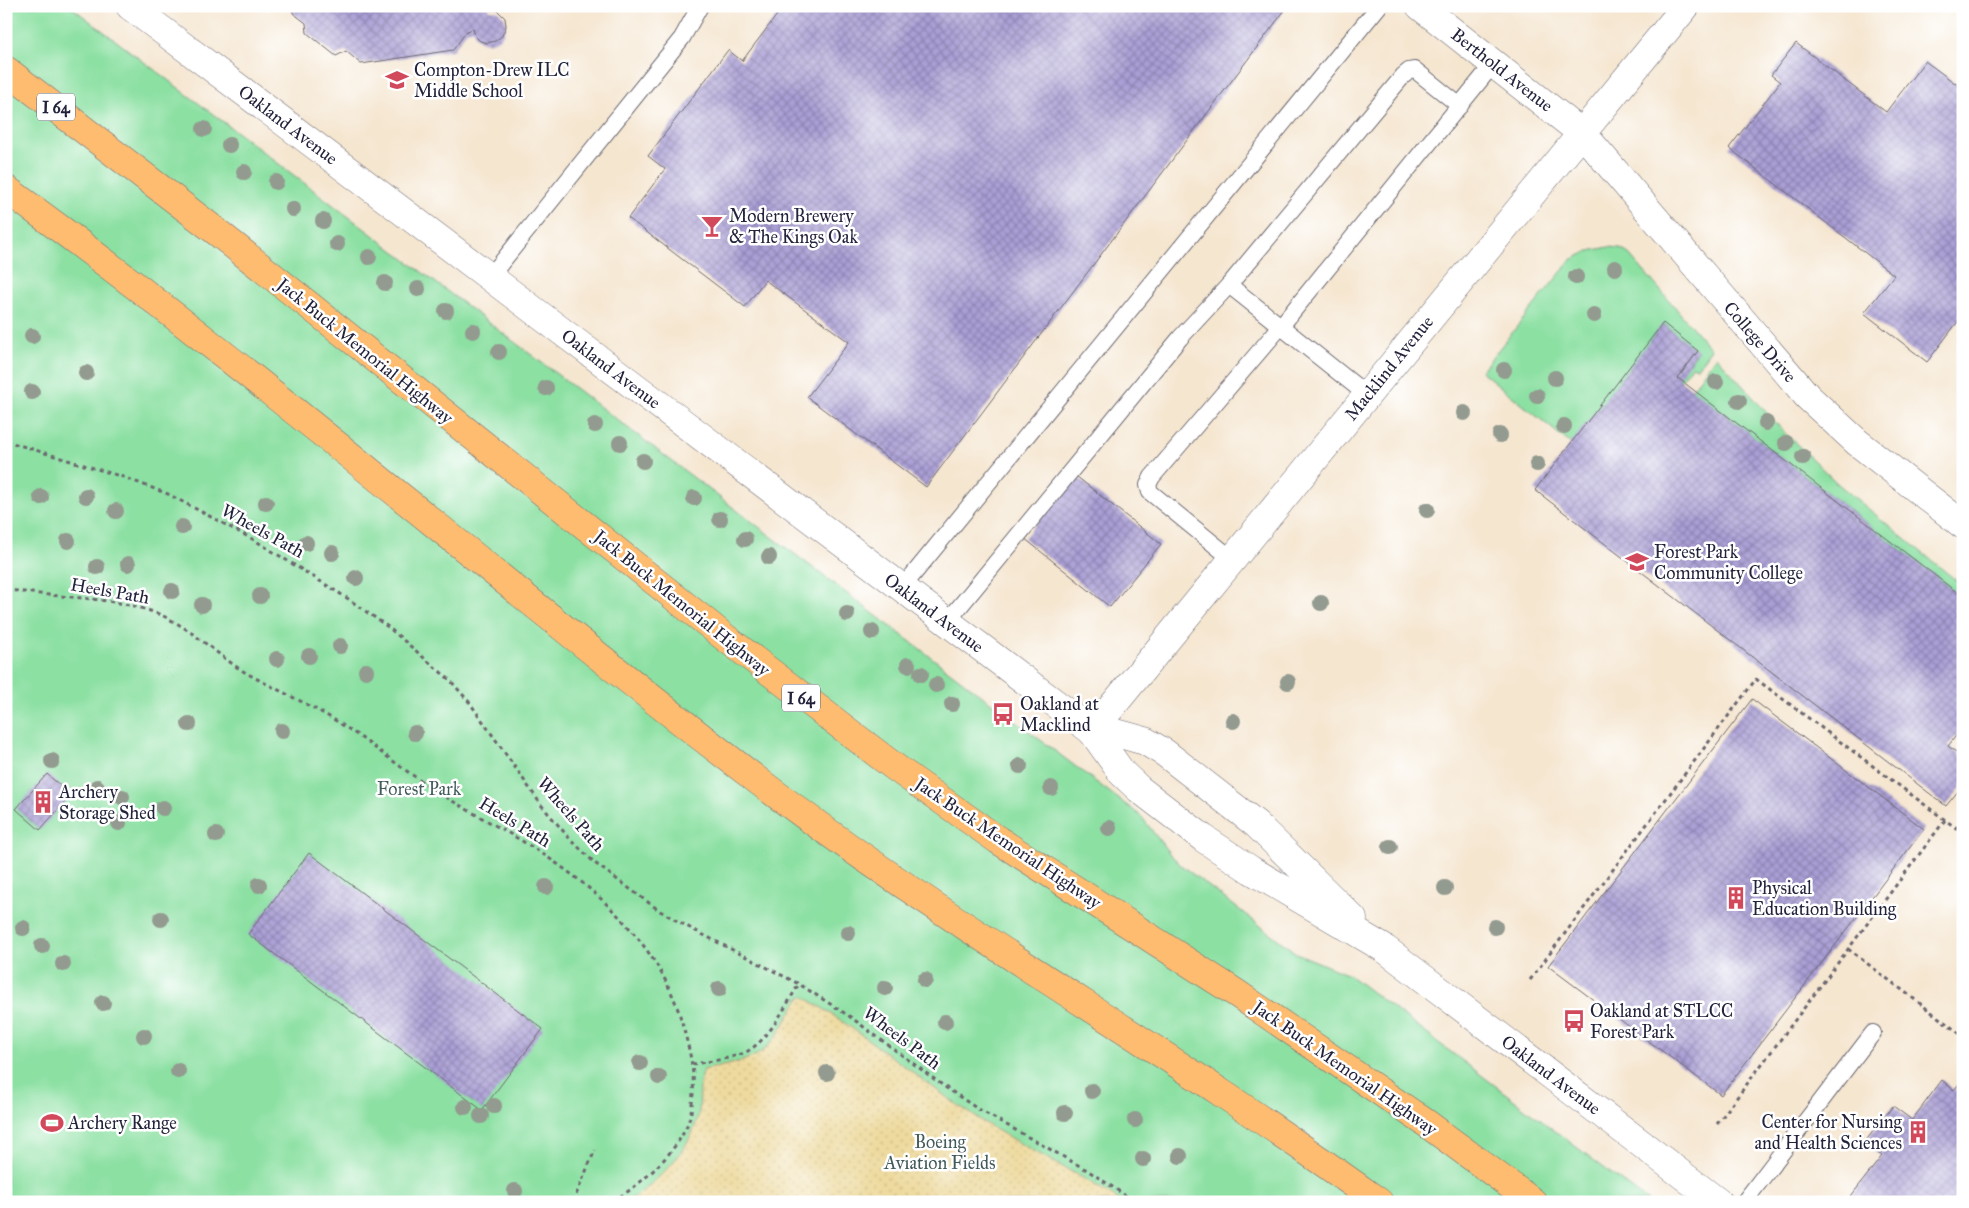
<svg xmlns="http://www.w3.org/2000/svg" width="1969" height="1208" font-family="'IM FELL Great Primer',serif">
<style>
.green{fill:#8be0a2;stroke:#56816e}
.sand{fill:url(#sand-dots);stroke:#887e6c}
.building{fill:url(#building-cross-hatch)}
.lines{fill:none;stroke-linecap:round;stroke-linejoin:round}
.service-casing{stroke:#6c676f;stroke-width:18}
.minor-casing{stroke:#6c676f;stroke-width:29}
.tertiary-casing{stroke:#6c676f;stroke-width:29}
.motorway-casing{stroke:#6c676f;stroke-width:29}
.path{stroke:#6c676f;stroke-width:3;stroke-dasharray:4 4;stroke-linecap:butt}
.service{stroke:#fff;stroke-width:16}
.minor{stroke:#fff;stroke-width:28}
.tertiary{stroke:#fff;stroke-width:28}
.motorway{stroke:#fdbc70;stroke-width:28}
.tree{fill:#939a8f}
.labels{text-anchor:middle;stroke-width:5;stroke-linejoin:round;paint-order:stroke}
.shield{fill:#fff;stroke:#646476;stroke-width:1}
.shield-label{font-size:16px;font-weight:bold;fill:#22223b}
.poi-label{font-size:18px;fill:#22223b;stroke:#fff;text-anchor:start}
.street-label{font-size:18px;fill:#22223b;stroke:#fff}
.park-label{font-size:18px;fill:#425b5a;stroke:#fff}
</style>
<defs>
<pattern id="sand-dots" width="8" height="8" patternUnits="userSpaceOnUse" patternTransform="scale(1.25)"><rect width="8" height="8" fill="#eeda9e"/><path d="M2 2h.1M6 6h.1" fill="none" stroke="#ccbb89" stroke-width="1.8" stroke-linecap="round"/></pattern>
<pattern id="building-cross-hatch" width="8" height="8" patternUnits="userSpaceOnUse" patternTransform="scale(1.25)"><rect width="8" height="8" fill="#aa9fd5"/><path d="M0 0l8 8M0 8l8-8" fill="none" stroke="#8a81ae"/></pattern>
</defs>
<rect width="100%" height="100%" fill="#fff"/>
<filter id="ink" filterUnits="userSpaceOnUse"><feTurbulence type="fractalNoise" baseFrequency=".02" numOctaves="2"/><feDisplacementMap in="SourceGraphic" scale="10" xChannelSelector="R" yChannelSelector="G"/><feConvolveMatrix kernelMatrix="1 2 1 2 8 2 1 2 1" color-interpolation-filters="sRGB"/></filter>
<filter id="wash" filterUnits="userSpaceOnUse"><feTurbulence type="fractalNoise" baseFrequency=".0096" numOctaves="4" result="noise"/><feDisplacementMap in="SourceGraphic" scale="20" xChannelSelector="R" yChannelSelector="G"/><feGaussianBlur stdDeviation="1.12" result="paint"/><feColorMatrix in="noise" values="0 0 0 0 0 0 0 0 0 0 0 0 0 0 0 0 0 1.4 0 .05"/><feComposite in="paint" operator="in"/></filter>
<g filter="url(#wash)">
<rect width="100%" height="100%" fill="#f5e6d0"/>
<!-- green -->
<g class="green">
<polygon points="6,6 70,6 1141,816 1169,853 1182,866 1296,953 1349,975 1649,1202 6,1202"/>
<polygon points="1609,247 1619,248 1629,254 1711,349 1697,368 1692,366 1681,380 1678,378 1698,351 1663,324 1571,444 1481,371 1571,260 1589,251"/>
<polygon points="1716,356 1784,432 1838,484 1963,586 1963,597 1692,389"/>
</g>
<!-- sand -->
<path class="sand" d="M803,996C864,1033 918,1079 977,1118C1024,1148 1075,1171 1122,1202H627C658,1182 692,1149 699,1112C701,1098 698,1082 703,1070C722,1066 743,1063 760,1053C777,1041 788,1016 799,999Z"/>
<g id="blocks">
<!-- building -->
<g class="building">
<polygon points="292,6 489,6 489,10 497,10 505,18 506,26 502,36 495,41 487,43 480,41 475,36 473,29 467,31 453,50 361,64 346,51 336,56 307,33 306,23 293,13"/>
<polygon points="774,6 1288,6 926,487 807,397 849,342 765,280 745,307 628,218 665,169 648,156 728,50 742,61 780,11"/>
<polygon points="1796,43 1886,112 1925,61 1963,89 1963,315 1927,362 1864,313 1894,275 1729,148 1780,82 1771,75"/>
<polygon points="1663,323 1698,351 1678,378 1963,597 1963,727 1948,746 1963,757 1963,785 1946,806 1535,490"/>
<polygon points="1076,476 1161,544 1110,607 1024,538"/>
<polygon points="1752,699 1924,829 1721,1095 1548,966"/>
<polygon points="47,774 71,795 40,830 16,809"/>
<polygon points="309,853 543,1029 482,1110 248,934"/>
<polygon points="1963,1079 1963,1202 1859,1202 1851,1196 1882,1156 1864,1143 1893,1106 1912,1120 1942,1080 1954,1090"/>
</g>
</g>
</g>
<g filter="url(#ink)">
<use href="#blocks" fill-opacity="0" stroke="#6c676f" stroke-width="1"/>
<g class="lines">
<defs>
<g id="service">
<polyline points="489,278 682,38 700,6"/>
<polyline points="1229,285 1367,395"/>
<polyline points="1232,559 1150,492 1148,485 1152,477 1281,326 1494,63"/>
<polyline points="902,588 1379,6"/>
<polyline points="947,622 1180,338 1229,285 1403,76 1409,71 1415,70 1460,106"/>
<polyline points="1744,1202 1873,1033"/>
</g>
<polyline id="minor" points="1420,6 1583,134 1808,397 1857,442 1963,525"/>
<g id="tertiary">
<polyline points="130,6 1092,731 1122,773 1139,789 1203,838 1251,870 1385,949 1718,1202"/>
<polyline points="1092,731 1686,6"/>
<polyline points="1092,731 1120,734 1145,741 1165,753 1256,824 1353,919"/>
</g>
<g id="motorway">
<polyline points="6,70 217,232 727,639 896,768 998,840 1236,993 1426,1123 1533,1202"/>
<path d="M6,189C265,377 506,589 761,783C909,895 1069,992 1223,1094C1276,1129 1327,1165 1379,1202"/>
</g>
</defs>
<!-- service casing -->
<use href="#service" class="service-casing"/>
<!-- minor casing -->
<use href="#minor" class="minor-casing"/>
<!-- tertiary casing -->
<use href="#tertiary" class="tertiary-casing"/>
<!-- motorway casing -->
<use href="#motorway" class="motorway-casing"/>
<!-- path -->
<g class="path">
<polyline points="6,441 123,477 168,494 256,541 347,598 388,627 450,680 470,703 542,806 570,839 596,864 660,911 690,928 799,984 849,1016 945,1087 978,1109 1087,1170 1135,1202"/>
<path d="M6,589C56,599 108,595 156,613C190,626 217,656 248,674C279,691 311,705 341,724C376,747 408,774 444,796C474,814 505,830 535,849C600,890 663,949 683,1026C689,1049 695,1070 693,1094C692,1102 692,1111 689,1120C679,1151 639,1187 611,1202"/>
<polyline points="1848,949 1963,1036"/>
<polyline points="1530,980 1756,679 1956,828 1963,819"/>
<path d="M692,1064C708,1062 735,1058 748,1051C770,1038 786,1005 799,984"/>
<polyline points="1717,1124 1945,820"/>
<polyline points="573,1202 595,1150"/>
</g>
<!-- service -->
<use href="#service" class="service"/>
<!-- minor -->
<use href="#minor" class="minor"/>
<!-- tertiary -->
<use href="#tertiary" class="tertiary"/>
<!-- motorway -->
<use href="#motorway" class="motorway"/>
</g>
<!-- trees -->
<g class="tree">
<circle cx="204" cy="129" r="8"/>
<circle cx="229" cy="145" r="8"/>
<circle cx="244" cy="172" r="8"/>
<circle cx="276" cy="182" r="8"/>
<circle cx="293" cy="209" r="8"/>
<circle cx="323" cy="221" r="8"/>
<circle cx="337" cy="244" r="8"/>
<circle cx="369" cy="257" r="8"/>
<circle cx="1615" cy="268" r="8"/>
<circle cx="1576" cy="277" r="8"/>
<circle cx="385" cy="283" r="8"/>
<circle cx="418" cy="289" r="8"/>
<circle cx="446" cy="311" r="8"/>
<circle cx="1594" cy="315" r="8"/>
<circle cx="473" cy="331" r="8"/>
<circle cx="32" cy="336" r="8"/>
<circle cx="499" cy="352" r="8"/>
<circle cx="1504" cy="370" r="8"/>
<circle cx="86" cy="373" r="8"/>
<circle cx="1555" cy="378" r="8"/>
<circle cx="1716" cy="382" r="8"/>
<circle cx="546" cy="388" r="8"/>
<circle cx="32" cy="392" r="8"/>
<circle cx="1537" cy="396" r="8"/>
<circle cx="1739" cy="401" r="8"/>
<circle cx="1464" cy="413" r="8"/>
<circle cx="1766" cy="423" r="8"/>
<circle cx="595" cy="425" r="8"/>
<circle cx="1564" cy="426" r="8"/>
<circle cx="1500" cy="435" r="8"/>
<circle cx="620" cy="443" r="8"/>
<circle cx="1786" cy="443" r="8"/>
<circle cx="1803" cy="457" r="8"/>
<circle cx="643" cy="461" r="8"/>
<circle cx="1537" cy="464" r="8"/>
<circle cx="86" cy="496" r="8"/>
<circle cx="41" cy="497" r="8"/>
<circle cx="694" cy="498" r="8"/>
<circle cx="266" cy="503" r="8"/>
<circle cx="1427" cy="510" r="8"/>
<circle cx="116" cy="511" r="8"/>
<circle cx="720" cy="519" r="8"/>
<circle cx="182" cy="527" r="8"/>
<circle cx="745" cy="539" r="8"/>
<circle cx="68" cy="541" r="8"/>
<circle cx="306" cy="543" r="8"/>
<circle cx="332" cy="553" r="8"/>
<circle cx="769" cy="557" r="8"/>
<circle cx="128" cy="564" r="8"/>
<circle cx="97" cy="567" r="8"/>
<circle cx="356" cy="578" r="8"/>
<circle cx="172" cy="591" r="8"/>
<circle cx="260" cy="596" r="8"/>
<circle cx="1321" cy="603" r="8"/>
<circle cx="202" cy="605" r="8"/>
<circle cx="847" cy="614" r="8"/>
<circle cx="872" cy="632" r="8"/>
<circle cx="340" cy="646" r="8"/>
<circle cx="309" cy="656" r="8"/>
<circle cx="277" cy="659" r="8"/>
<circle cx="908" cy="665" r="8"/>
<circle cx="366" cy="671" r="8"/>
<circle cx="921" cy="674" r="8"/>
<circle cx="1288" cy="682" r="8"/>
<circle cx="936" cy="685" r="8"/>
<circle cx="952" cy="704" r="8"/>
<circle cx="1233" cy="721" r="8"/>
<circle cx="189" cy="724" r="8"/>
<circle cx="282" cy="731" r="8"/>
<circle cx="415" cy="733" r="8"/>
<circle cx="52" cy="761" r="8"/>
<circle cx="1020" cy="766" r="8"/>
<circle cx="97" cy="787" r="8"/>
<circle cx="1051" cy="788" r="8"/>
<circle cx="122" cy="797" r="8"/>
<circle cx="163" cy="808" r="8"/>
<circle cx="119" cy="823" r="8"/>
<circle cx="1109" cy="828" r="8"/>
<circle cx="216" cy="835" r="8"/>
<circle cx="1390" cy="847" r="8"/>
<circle cx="259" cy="885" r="8"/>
<circle cx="546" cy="887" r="8"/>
<circle cx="1445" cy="888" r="8"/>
<circle cx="161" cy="919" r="8"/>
<circle cx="1495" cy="927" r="8"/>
<circle cx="23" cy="928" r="8"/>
<circle cx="848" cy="933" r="8"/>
<circle cx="42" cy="946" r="8"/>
<circle cx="63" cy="964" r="8"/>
<circle cx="925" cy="980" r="8"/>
<circle cx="885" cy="988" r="8"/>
<circle cx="719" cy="989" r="8"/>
<circle cx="103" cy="1003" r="8"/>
<circle cx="945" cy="1022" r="8"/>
<circle cx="144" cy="1036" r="8"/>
<circle cx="640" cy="1063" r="8"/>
<circle cx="178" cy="1071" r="8"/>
<circle cx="827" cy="1073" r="8"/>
<circle cx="659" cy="1077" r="8"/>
<circle cx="1092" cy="1091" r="8"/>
<circle cx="494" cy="1106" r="8"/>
<circle cx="465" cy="1107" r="8"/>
<circle cx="1065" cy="1113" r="8"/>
<circle cx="481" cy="1116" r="8"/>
<circle cx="1135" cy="1120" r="8"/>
<circle cx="1180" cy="1156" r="8"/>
<circle cx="1143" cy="1159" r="8"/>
<circle cx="515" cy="1191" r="8"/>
</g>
</g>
<!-- icons -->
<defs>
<symbol id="school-bare" viewBox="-9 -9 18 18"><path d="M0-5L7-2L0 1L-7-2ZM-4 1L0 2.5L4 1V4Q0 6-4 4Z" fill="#d1495b" stroke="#fff" stroke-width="2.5" paint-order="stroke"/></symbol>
<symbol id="bar-bare" viewBox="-9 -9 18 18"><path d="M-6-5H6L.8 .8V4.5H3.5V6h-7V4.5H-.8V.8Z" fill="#d1495b" stroke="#fff" stroke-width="2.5" paint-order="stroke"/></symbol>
<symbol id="university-bare" viewBox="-9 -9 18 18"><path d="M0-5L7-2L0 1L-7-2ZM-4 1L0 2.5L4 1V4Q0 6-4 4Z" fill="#d1495b" stroke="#fff" stroke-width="2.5" paint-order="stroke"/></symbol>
<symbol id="bus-bare" viewBox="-9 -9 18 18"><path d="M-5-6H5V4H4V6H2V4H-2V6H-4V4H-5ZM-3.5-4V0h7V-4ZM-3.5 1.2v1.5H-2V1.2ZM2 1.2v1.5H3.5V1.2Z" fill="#d1495b" stroke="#fff" stroke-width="2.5" paint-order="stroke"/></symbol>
<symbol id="building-bare" viewBox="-9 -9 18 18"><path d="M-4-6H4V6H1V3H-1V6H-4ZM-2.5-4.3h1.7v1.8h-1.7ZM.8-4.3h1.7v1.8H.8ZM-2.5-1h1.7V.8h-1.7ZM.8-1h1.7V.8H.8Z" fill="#d1495b" stroke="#fff" stroke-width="2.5" paint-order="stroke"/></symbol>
<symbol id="stadium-bare" viewBox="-9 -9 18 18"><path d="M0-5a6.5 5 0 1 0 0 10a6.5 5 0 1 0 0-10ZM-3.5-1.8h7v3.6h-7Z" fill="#d1495b" stroke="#fff" stroke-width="2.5" paint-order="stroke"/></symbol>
</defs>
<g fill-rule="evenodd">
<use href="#school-bare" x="381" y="64" width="32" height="32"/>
<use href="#bar-bare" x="696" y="210" width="32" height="32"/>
<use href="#university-bare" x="1621" y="546" width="32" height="32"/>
<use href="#bus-bare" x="987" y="698" width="32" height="32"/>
<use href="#building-bare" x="27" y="786" width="32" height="32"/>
<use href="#building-bare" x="1720" y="882" width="32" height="32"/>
<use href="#bus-bare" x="1558" y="1005" width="32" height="32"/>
<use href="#stadium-bare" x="36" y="1107" width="32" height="32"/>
<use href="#building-bare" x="1902" y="1116" width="32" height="32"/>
</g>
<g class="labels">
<!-- shield labels -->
<g class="shield">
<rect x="37" y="93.5" width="38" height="27" rx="4"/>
<rect x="782" y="684.5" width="38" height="27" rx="4"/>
</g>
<g class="shield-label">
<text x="56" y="113">I 64</text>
<text x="801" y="704">I 64</text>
</g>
<!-- poi labels -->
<g class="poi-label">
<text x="414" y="76">Compton-Drew ILC<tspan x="414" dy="21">Middle School</tspan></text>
<text x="729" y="222">Modern Brewery<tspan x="729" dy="21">&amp; The Kings Oak</tspan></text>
<text x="1654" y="558">Forest Park<tspan x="1654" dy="21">Community College</tspan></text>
<text x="1020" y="710">Oakland at<tspan x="1020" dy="21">Macklind</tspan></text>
<text x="59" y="798">Archery<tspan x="59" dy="21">Storage Shed</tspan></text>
<text x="1752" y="894">Physical<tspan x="1752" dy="21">Education Building</tspan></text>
<text x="1590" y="1017">Oakland at STLCC<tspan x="1590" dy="21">Forest Park</tspan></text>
<text x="1902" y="1128" text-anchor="end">Center for Nursing<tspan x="1902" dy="21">and Health Sciences</tspan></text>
<text x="68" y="1129">Archery Range</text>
</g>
<!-- street labels -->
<g class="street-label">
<text transform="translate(1502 70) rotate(38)" y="6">Berthold Avenue</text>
<text transform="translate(288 125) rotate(37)" y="6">Oakland Avenue</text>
<text transform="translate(1760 342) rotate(49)" y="6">College Drive</text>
<text transform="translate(365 351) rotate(39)" y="6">Jack Buck Memorial Highway</text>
<text transform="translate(1389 368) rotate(-51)" y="6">Macklind Avenue</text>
<text transform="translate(611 369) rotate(37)" y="6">Oakland Avenue</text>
<text transform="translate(263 531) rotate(29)" y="6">Wheels Path</text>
<text transform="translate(110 591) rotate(10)" y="6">Heels Path</text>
<text transform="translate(682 603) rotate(39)" y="6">Jack Buck Memorial Highway</text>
<text transform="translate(934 613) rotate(37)" y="6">Oakland Avenue</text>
<text transform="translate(571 814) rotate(49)" y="6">Wheels Path</text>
<text transform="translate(515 822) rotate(31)" y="6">Heels Path</text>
<text transform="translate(1008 843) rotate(34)" y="6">Jack Buck Memorial Highway</text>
<text transform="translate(902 1038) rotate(37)" y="6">Wheels Path</text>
<text transform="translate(1345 1068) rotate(35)" y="6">Jack Buck Memorial Highway</text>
<text transform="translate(1551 1075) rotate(37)" y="6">Oakland Avenue</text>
</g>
<!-- park labels -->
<g class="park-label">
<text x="419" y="795">Forest Park</text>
<text x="940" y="1148">Boeing<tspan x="940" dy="21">Aviation Fields</tspan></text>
</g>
</g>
<!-- margin -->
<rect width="1969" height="1208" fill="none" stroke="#fff" stroke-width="25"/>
</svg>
